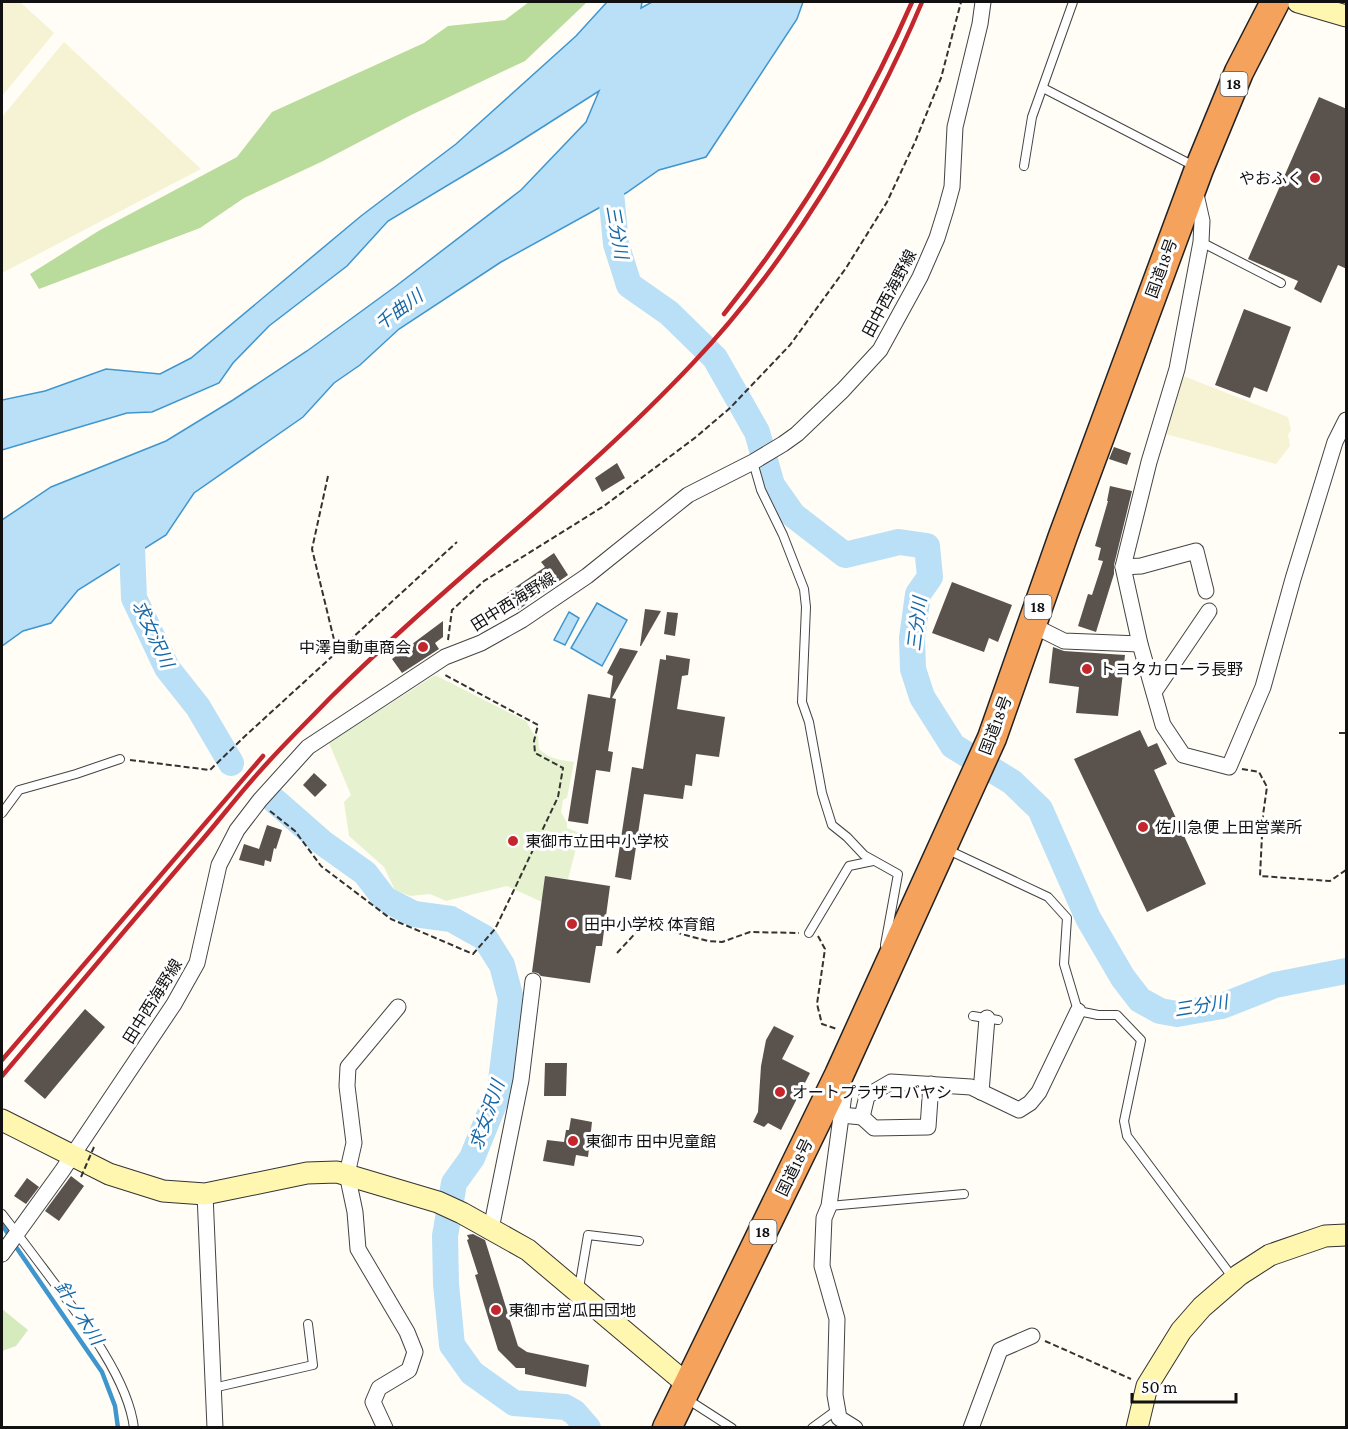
<svg xmlns="http://www.w3.org/2000/svg" width="1348" height="1429" font-family="'Crimson Pro','Noto Sans JP',serif">
<style>
.farmland{fill:#f6f3d4}
.green{fill:#d5ebbd}
.forest{fill:#b9dc9c}
.pitch{fill:#e6f2cf}
.water{fill:#b9e0f7;stroke:#3f96cf;stroke-width:1.5}
.lines{fill:none;stroke-linecap:round;stroke-linejoin:round}
.stream{stroke:#3f96cf;stroke-width:4.5}
.river{stroke:#b9e0f7;stroke-width:26}
.building{fill:#5a524d}
.lane-casing{stroke:#444;stroke-width:10}
.street-casing{stroke:#444;stroke-width:17}
.secondary-casing{stroke:#333;stroke-width:23}
.highway-casing{stroke:#222;stroke-width:31}
.path{stroke:#333;stroke-width:2;stroke-dasharray:6 3;stroke-linecap:butt}
.lane{stroke:#fff;stroke-width:8}
.street{stroke:#fff;stroke-width:15}
.secondary{stroke:#fff6b0;stroke-width:21}
.highway{stroke:#f5a25d;stroke-width:28}
.rail{stroke:#c4262e;stroke-width:4.5}
.path-bridge{stroke:#333;stroke-width:2;stroke-dasharray:6 3;stroke-linecap:butt}
.poi-dot{fill:#c4262e;stroke:#fff;stroke-width:2}
.labels{text-anchor:middle;stroke-width:6;stroke-linejoin:round;paint-order:stroke}
.shield{fill:#fff;stroke:#585858;stroke-width:1.5}
.shield-label{font-size:15px;font-weight:bold;fill:#111}
.poi-label{font-size:16px;fill:#111;stroke:#fff;text-anchor:start}
.street-label{font-size:16px;fill:#111;stroke:#fff}
.water-label{font-size:18px;font-style:italic;fill:#1768a6;stroke:#fff}
</style>
<rect width="100%" height="100%" fill="#fffdf5"/>
<!-- farmland -->
<g class="farmland">
<polygon points="2,2 20,2 54,33 2,96"/>
<polygon points="64,42 201,169 2,273 2,117"/>
<polygon points="1181,375 1288,417 1291,430 1288,435 1290,446 1276,464 1162,433"/>
</g>
<!-- green -->
<polygon class="green" points="2,1309 28,1330 16,1346 2,1351"/>
<!-- forest -->
<polygon class="forest" points="529,2 587,2 525,61 411,115 321,162 244,198 200,228 39,289 30,274 100,230 237,157 272,112 424,43 448,26 505,20"/>
<!-- pitch -->
<path class="pitch" d="M435,675L526,721L533,733L538,736L539,749C549,759 561,760 574,762L567,798L563,800L561,812L567,823V828L580,833L568,879L545,876L542,902L507,886L446,901L430,894L410,896L395,890L384,867L349,836L344,802L351,795L329,743Z"/>
<!-- water -->
<g class="water">
<polygon points="607,2 642,2 641,8 652,2 803,2 797,19 706,157 659,170 626,193 501,262 399,329 360,365 334,383 303,417 194,493 166,535 78,590 51,623 23,631 2,646 2,520 51,487 166,441 233,400 307,351 396,286 521,190 586,122 599,91 508,149 388,221 347,266 269,326 233,363 219,383 152,412 127,413 2,450 2,400 45,391 106,369 160,374 191,358 361,216 456,144 576,36"/>
<polygon points="597,603 627,620 602,666 571,648"/>
<polygon points="569,612 579,618 565,645 554,640"/>
</g>
<g class="lines">
<!-- stream -->
<g class="stream">
<polyline points="2,1220 3,1226 10,1237"/>
<polyline points="14,1244 102,1372 115,1406 118,1428"/>
</g>
<!-- river -->
<g class="river">
<polyline points="609,172 616,244 629,285 669,313 715,358 757,432 772,485 793,515 845,555 899,542 927,546 930,577 918,594 912,638 913,669 922,697 953,746 1012,782 1040,809 1088,918 1123,978 1140,1000 1160,1011 1177,1014 1222,1006 1275,985 1346,971"/>
<polyline points="131,522 134,598 167,668 198,707 231,763"/>
<polyline points="275,801 323,843 365,873 385,899 414,914 451,919 485,938 502,965 511,999 500,1089 472,1158 454,1183 445,1236 446,1284 452,1345 472,1373 514,1403 565,1407 574,1412 588,1428"/>
</g>
</g>
<!-- building -->
<g class="building">
<polygon points="1319,97 1347,109 1347,269 1338,265 1321,303 1294,289 1298,281 1248,259"/>
<polygon points="1244,309 1291,327 1267,392 1254,387 1250,398 1215,385"/>
<polygon points="1114,447 1131,453 1127,465 1109,459"/>
<polygon points="617,463 625,478 602,492 595,478"/>
<polygon points="1110,486 1132,491 1114,565 1114,574 1096,632 1078,626 1088,594 1092,595 1103,561 1098,560 1101,548 1095,546 1108,501 1107,501"/>
<polygon points="554,553 568,575 518,610 507,593 545,567 541,562"/>
<polygon points="952,582 1012,605 998,642 989,638 984,652 932,633"/>
<polygon points="645,609 661,611 641,646 640,646"/>
<polygon points="667,612 678,613 675,636 664,634"/>
<polygon points="443,621 443,637 435,643 439,649 402,673 392,659"/>
<polygon points="1053,647 1064,651 1125,655 1118,716 1076,713 1079,687 1049,683"/>
<polygon points="620,648 638,651 612,698 616,699 608,751 613,752 610,772 596,770 588,824 568,821 588,694 610,698 613,676 607,673"/>
<polygon points="666,655 690,659 688,675 682,676 677,709 725,717 719,757 696,754 692,786 685,785 683,799 644,794 631,880 615,877 632,767 643,769 660,659 666,660"/>
<polygon points="1140,730 1148,747 1157,743 1167,764 1154,770 1206,884 1147,912 1074,759"/>
<polygon points="314,773 327,785 315,797 303,785"/>
<polygon points="267,825 282,830 276,849 274,848 271,862 265,860 264,866 239,860 244,844 259,849"/>
<polygon points="545,876 610,886 602,946 596,946 590,983 541,976 538,973 532,972"/>
<polygon points="85,1009 105,1027 45,1099 24,1081"/>
<polygon points="774,1026 794,1036 782,1059 810,1073 781,1130 768,1123 764,1127 753,1122 758,1112 761,1066 766,1040"/>
<polygon points="545,1063 567,1063 566,1096 544,1096"/>
<polygon points="571,1118 592,1122 588,1157 576,1155 574,1166 543,1161 547,1140 564,1142 566,1130 569,1130"/>
<polygon points="71,1176 84,1186 59,1221 45,1211"/>
<polygon points="27,1178 39,1187 26,1204 14,1196"/>
<polygon points="473,1234 485,1240 518,1346 527,1352 589,1365 586,1387 525,1374 525,1368 516,1368 498,1350 475,1275 478,1274 467,1240 469,1239 467,1235"/>
</g>
<g class="lines">
<defs>
<g id="lane">
<polyline points="1043,88 1194,166"/>
<polyline points="1024,166 1032,117 1073,2"/>
<polyline points="1201,242 1281,283"/>
<polyline points="753,462 761,490 783,535 804,589 806,607 802,702 809,722 822,793 832,825 847,837 864,855 898,874 885,945"/>
<polyline points="2,813 19,790 76,774 120,759"/>
<polyline points="946,849 1048,897 1067,918 1064,964 1078,1011 1098,1015 1117,1015 1141,1040 1124,1121 1127,1136 1233,1278"/>
<polyline points="809,933 849,866 873,861"/>
<polyline points="973,1016 998,1020"/>
<polyline points="829,1206 964,1194"/>
<path d="M2,1214C20,1237 37,1260 55,1284C84,1322 128,1379 134,1428"/>
<polyline points="579,1288 588,1235 639,1241"/>
<polyline points="213,1388 313,1365 308,1324"/>
<polyline points="687,1399 732,1428"/>
<polyline points="812,1428 838,1409"/>
</g>
<g id="street">
<polyline points="1195,190 1202,221 1201,242 1177,369 1149,462 1123,567 1140,644 1163,725 1183,755 1229,767 1263,687 1293,579 1335,442 1346,420"/>
<polyline points="1123,567 1141,566 1196,551 1206,591"/>
<polyline points="1032,625 1064,641 1140,644"/>
<polyline points="1154,692 1209,611"/>
<polyline points="842,1080 845,1087 829,1206 824,1218 822,1266 837,1319 835,1395 839,1418 855,1428"/>
<polyline points="981,1092 987,1018"/>
<polyline points="841,1115 862,1117 867,1096 891,1082 971,1087 1019,1110 1030,1103 1039,1092 1078,1011"/>
<polyline points="862,1117 874,1128 928,1127 931,1084"/>
<polyline points="205,1194 215,1428"/>
<polyline points="491,1229 521,1080 533,981"/>
<polyline points="2,1254 62,1171 174,1004 197,963 219,865 237,830 260,800 308,747 445,657 481,643 522,620 587,576 688,495 753,462 783,444 797,434 843,390 880,350 920,277 937,238 946,209 952,187 955,127 980,24 983,2"/>
<polyline points="385,1428 373,1402 379,1388 409,1370 415,1352 407,1332 358,1249 355,1212 347,1174 354,1143 347,1086 348,1067 398,1007"/>
<polyline points="971,1428 1000,1350 1032,1336"/>
</g>
<g id="secondary">
<polyline points="1298,2 1346,16"/>
<polyline points="2,1120 109,1174 163,1191 205,1194 307,1173 337,1172 438,1202 462,1213 528,1250 688,1385"/>
<polyline points="1137,1428 1147,1386 1181,1331 1202,1307 1239,1275 1270,1255 1325,1236 1346,1235"/>
</g>
<polyline id="highway" points="667,1428 839,1075 992,738 1063,536 1199,169 1239,72 1275,2"/>
</defs>
<!-- lane casing -->
<use href="#lane" class="lane-casing"/>
<!-- street casing -->
<use href="#street" class="street-casing"/>
<!-- secondary casing -->
<use href="#secondary" class="secondary-casing"/>
<!-- highway casing -->
<use href="#highway" class="highway-casing"/>
<!-- path -->
<g class="path">
<polyline points="328,476 312,549 337,652"/>
<polyline points="448,640 452,610 484,581 604,506 696,437 730,408 790,345 846,268 887,202 915,142 941,78 961,2"/>
<polyline points="1339,733 1346,733"/>
<polyline points="130,760 210,770 243,738 457,542"/>
<polyline points="1242,769 1259,772 1267,787 1263,815 1260,876 1330,881 1346,870"/>
<polyline points="270,811 295,831 321,866 391,919 473,954 495,929 513,892 558,797 563,768 535,753 534,741 538,725 445,675"/>
<polyline points="818,936 825,949 817,1004 822,1024 837,1029"/>
<polyline points="617,953 644,924 708,941 722,942 750,932 799,933"/>
<polyline points="1045,1341 1131,1379"/>
</g>
<!-- lane -->
<use href="#lane" class="lane"/>
<!-- street -->
<use href="#street" class="street"/>
<!-- secondary -->
<use href="#secondary" class="secondary"/>
<!-- highway -->
<use href="#highway" class="highway"/>
<!-- rail -->
<g class="rail">
<path d="M724,314C800,219 863,114 912,2"/>
<polyline points="2,1060 263,756"/>
<path d="M2,1076C66,1000 131,923 196,847C218,822 238,795 261,770C283,745 307,722 330,698C447,582 580,483 693,363C788,263 869,128 922,2"/>
</g>
<!-- path-bridge -->
<polyline class="path-bridge" points="81,1177 94,1147"/>
</g>
<!-- markers -->
<g class="poi-dot">
<circle cx="1315" cy="178" r="6"/>
<circle cx="423" cy="647" r="6"/>
<circle cx="1087" cy="669" r="6"/>
<circle cx="1143" cy="827" r="6"/>
<circle cx="513" cy="841" r="6"/>
<circle cx="572" cy="924" r="6"/>
<circle cx="780" cy="1092" r="6"/>
<circle cx="573" cy="1141" r="6"/>
<circle cx="496" cy="1310" r="6"/>
</g>
<g class="labels">
<!-- shield labels -->
<g class="shield">
<rect x="1220.5" y="72" width="27" height="24" rx="4.5"/>
<rect x="1024.5" y="595" width="27" height="24" rx="4.5"/>
<rect x="749.5" y="1220" width="27" height="24" rx="4.5"/>
</g>
<g class="shield-label">
<text x="1234" y="89">18</text>
<text x="1038" y="612">18</text>
<text x="763" y="1237">18</text>
</g>
<!-- poi labels -->
<g class="poi-label">
<text x="1303" y="184" text-anchor="end">やおふく</text>
<text x="411" y="653" text-anchor="end">中澤自動車商会</text>
<text x="1099" y="675">トヨタカローラ長野</text>
<text x="1155" y="833">佐川急便 上田営業所</text>
<text x="525" y="847">東御市立田中小学校</text>
<text x="584" y="930">田中小学校 体育館</text>
<text x="792" y="1098">オートプラザコバヤシ</text>
<text x="585" y="1147">東御市 田中児童館</text>
<text x="508" y="1316">東御市営瓜田団地</text>
</g>
<!-- street labels -->
<g class="street-label">
<text transform="translate(1161 268) rotate(-70)" y="6">国道18号</text>
<text transform="translate(889 293) rotate(-62)" y="6">田中西海野線</text>
<text transform="translate(513 601) rotate(-32)" y="6">田中西海野線</text>
<text transform="translate(995 725) rotate(-69)" y="6">国道18号</text>
<text transform="translate(152 1001) rotate(-58)" y="6">田中西海野線</text>
<text transform="translate(794 1167) rotate(-64)" y="6">国道18号</text>
</g>
<!-- water labels -->
<g class="water-label">
<text transform="translate(617 232) rotate(80)" y="6">三分川</text>
<text transform="translate(399 310) rotate(-37)" y="6">千曲川</text>
<text transform="translate(917 624) rotate(-83)" y="6">三分川</text>
<text transform="translate(153 634) rotate(65)" y="6">求女沢川</text>
<text transform="translate(1201 1006) rotate(-9)" y="6">三分川</text>
<text transform="translate(487 1115) rotate(-71)" y="6">求女沢川</text>
<text transform="translate(79 1313) rotate(57)" y="6">針ノ木川</text>
</g>
</g>
<!-- border -->
<rect width="1348" height="1429" fill="none" stroke="#111111" stroke-width="6"/>
<!-- scale -->
<path d="M1132 1393v9h104v-9" fill="none" stroke="#111111" stroke-width="3"/>
<text x="1141" y="1393" font-size="18" fill="#111111" stroke="#ffffff" stroke-width="4.5" paint-order="stroke">50 m</text>
</svg>
